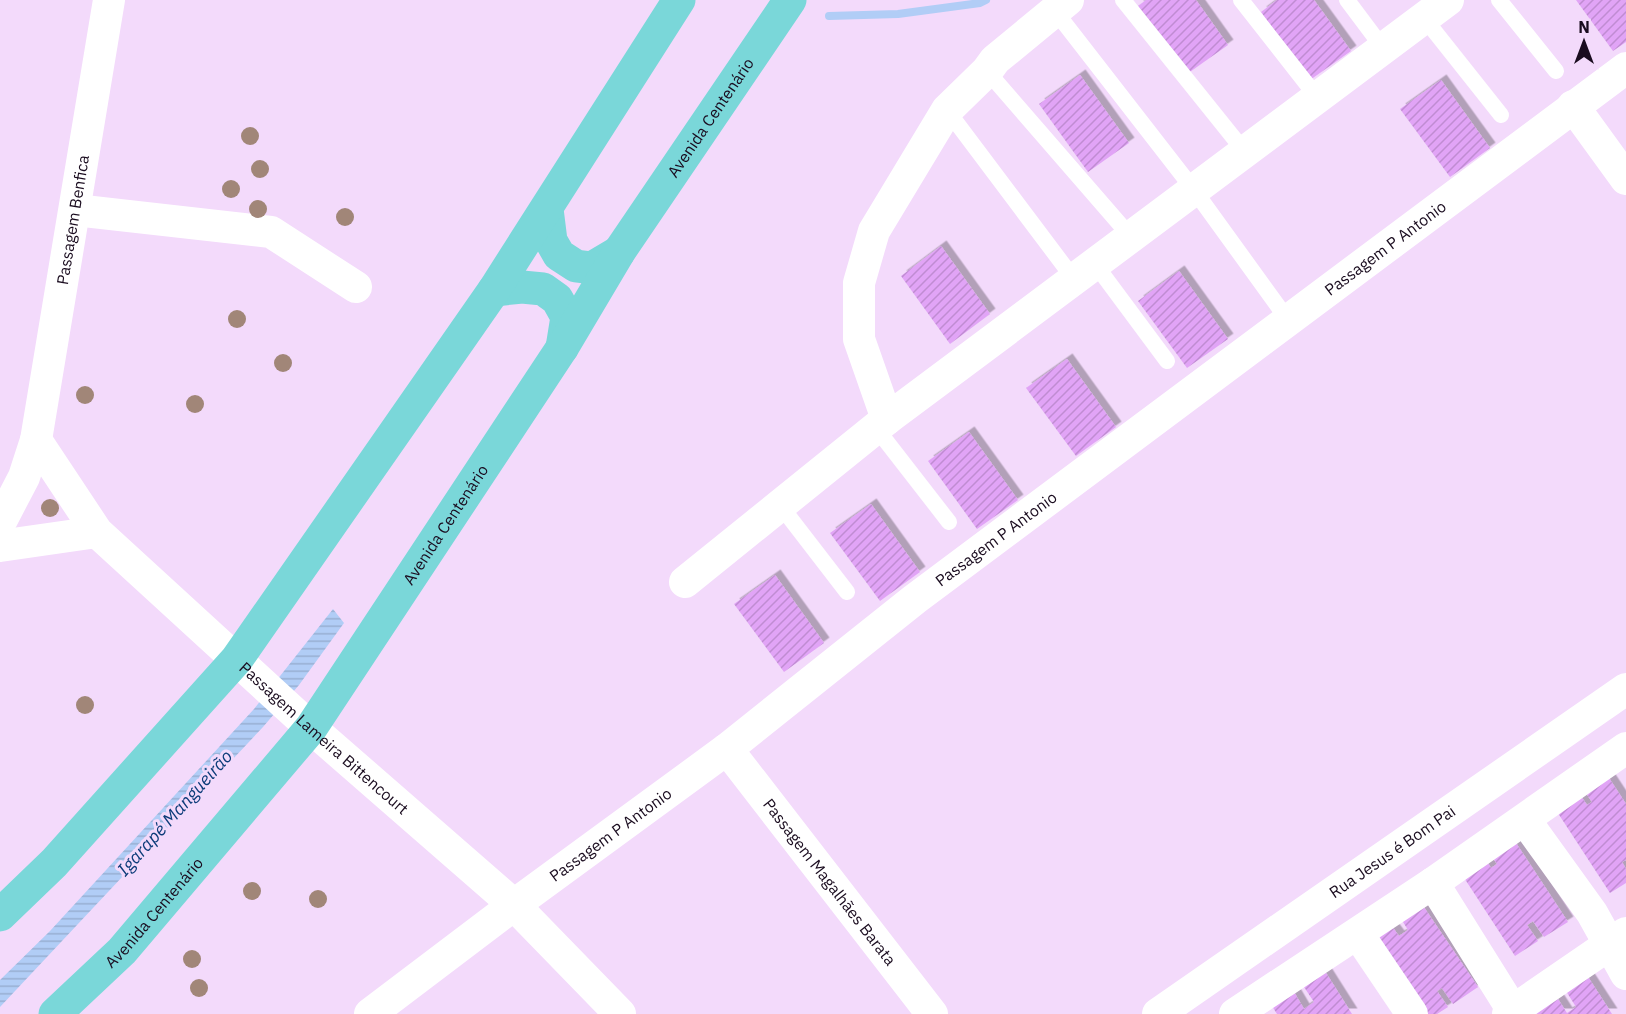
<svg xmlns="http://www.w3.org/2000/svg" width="1626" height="1014" font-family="'IBM Plex Sans',sans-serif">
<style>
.water{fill:url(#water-rules)}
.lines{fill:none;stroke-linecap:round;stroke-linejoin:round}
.stream{stroke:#b1cdf6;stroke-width:8}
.building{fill:url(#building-hatch);filter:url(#shadow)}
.service{stroke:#fff;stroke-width:16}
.minor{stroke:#fff;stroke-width:32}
.primary{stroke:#7ad7d9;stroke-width:33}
.tree{fill:#a18678}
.labels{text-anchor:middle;stroke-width:6;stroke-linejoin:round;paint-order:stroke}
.street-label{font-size:16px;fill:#1a0c1f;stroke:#f3dafb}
.water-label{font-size:18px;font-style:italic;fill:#0c3c79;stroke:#f3dafb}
</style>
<defs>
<pattern id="water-rules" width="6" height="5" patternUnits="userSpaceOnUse" patternTransform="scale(1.5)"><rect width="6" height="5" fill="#b1cdf6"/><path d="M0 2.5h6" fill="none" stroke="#98afd2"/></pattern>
<pattern id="building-hatch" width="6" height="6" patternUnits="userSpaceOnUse" patternTransform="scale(1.5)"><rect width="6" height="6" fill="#e1a4f6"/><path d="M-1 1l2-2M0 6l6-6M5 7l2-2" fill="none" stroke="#c08cd2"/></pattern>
<filter id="shadow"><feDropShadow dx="5.5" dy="-5.5" stdDeviation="0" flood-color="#0004"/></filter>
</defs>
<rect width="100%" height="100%" fill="#f3dafb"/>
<!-- water -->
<polygon class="water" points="333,609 344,623 299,685 263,727 0,1007 0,980 50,931 254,709"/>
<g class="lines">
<!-- stream -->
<polyline class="stream" points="829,16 898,14 980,3 986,0"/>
</g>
<!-- building -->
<g class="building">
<polygon points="1146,0 1196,0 1228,45 1187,74 1138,6"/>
<polygon points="1277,0 1314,0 1351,51 1310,80 1261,12"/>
<polygon points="1576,0 1626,0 1626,42 1613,51"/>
<polygon points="1080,75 1129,143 1088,172 1039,104"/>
<polygon points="1441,80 1490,148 1450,177 1400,109"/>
<polygon points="941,246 990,314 950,344 901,276"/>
<polygon points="1179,271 1228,339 1187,368 1138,301"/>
<polygon points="1067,359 1116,427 1076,456 1026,388"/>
<polygon points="969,432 1018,500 977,529 928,461"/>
<polygon points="871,504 920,572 880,601 830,533"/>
<polygon points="775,575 824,643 784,672 734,604"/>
<polygon points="1605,772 1626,804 1626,860 1622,862 1626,869 1626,883 1610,893 1552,804 1576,789 1587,805 1592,802 1582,787"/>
<polygon points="1510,834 1568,922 1544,937 1533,921 1527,925 1538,941 1515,956 1457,867 1481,852 1491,868 1497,864 1487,849"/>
<polygon points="1419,900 1478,987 1453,1004 1442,988 1437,991 1448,1007 1437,1014 1419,1014 1366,935 1387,920 1399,936 1408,930 1398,914"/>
<polygon points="1326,973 1352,1014 1277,1014 1272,1006 1294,992 1304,1009 1314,1002 1304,987"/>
<polygon points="1588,977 1612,1014 1536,1014 1534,1010 1556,996 1567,1013 1576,1007 1566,991"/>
</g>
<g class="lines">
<!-- service -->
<g class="service">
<polyline points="1123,0 1245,152"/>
<polyline points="1241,0 1317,97"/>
<polyline points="1347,0 1383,48"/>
<polyline points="1499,0 1556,71"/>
<polyline points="1055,11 1194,190 1288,320"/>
<polyline points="1424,18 1501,115"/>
<polyline points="987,71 1131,237"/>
<polyline points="947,110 1074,279"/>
<polyline points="1095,264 1167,361"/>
<polyline points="876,428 949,522"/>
<polyline points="780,505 847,592"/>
</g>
<!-- minor -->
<g class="minor">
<polyline points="1573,106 1626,179"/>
<polyline points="75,210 271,232 356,287"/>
<polyline points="887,419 859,339 859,283 874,231 947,110 987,71 995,60 1068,0"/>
<path id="s1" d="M36,440L97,532L311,728L514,905L620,1014"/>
<path id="s2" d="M0,523L24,477L36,440L109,0"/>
<polyline points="0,546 97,532"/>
<polyline points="685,582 887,419 1448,0"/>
<path id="s3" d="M727,749L932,1014"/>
<polyline points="1525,820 1592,913 1626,974"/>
<polyline points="1433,883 1515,1014"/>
<polyline points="1358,934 1412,1014"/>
<path id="s4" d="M370,1014L514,905L727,749L915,599L1626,68"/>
<path id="s5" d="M1158,1014L1626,689"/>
<polyline points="1235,1014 1433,883 1626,748"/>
<polyline points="1508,1014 1626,933"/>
</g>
<!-- primary -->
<g class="primary">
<polyline points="547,209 551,241 559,255 576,266 592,268 619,252"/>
<polyline points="494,290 522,287 543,289 557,299 567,317 562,348"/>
<polyline points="0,915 54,863 237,659 494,290 679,0"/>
<path id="s6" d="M55,1014L122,951L311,728L562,348L619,252L790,0"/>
</g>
</g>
<!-- trees -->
<g class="tree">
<circle cx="250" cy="136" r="9"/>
<circle cx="260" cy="169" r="9"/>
<circle cx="231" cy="189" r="9"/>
<circle cx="258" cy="209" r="9"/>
<circle cx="345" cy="217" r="9"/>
<circle cx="237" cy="319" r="9"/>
<circle cx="283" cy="363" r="9"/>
<circle cx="85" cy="395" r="9"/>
<circle cx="195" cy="404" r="9"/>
<circle cx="50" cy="508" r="9"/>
<circle cx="85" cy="705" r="9"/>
<circle cx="252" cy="891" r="9"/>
<circle cx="318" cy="899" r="9"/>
<circle cx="192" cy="959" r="9"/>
<circle cx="199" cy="988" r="9"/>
</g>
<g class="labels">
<!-- street labels -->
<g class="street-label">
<text dy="6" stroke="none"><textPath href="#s6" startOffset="1114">Avenida Centenário</textPath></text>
<text dy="6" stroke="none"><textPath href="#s2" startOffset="314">Passagem Benfica</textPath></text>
<text dy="6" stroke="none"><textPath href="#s4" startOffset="1272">Passagem P Antonio</textPath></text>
<text dy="6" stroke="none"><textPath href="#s6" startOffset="628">Avenida Centenário</textPath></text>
<text dy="6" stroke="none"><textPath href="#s4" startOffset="786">Passagem P Antonio</textPath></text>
<text dy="6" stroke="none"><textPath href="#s1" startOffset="417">Passagem Lameira Bittencourt</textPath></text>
<text dy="6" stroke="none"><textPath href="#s4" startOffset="300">Passagem P Antonio</textPath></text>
<text dy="6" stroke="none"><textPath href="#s5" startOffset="285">Rua Jesus é Bom Pai</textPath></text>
<text dy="6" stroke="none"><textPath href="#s3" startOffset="168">Passagem Magalhães Barata</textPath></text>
<text dy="6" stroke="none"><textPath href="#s6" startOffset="142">Avenida Centenário</textPath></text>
</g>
<!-- water labels -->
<g class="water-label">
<text transform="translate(175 813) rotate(-48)" y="6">Igarapé Mangueirão</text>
</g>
</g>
<!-- north arrow -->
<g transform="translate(1584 42)" stroke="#f3dafb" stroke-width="4.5" paint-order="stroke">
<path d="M0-4.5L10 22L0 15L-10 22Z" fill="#1a0c1f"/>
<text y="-9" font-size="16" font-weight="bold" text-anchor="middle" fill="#1a0c1f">N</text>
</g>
</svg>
